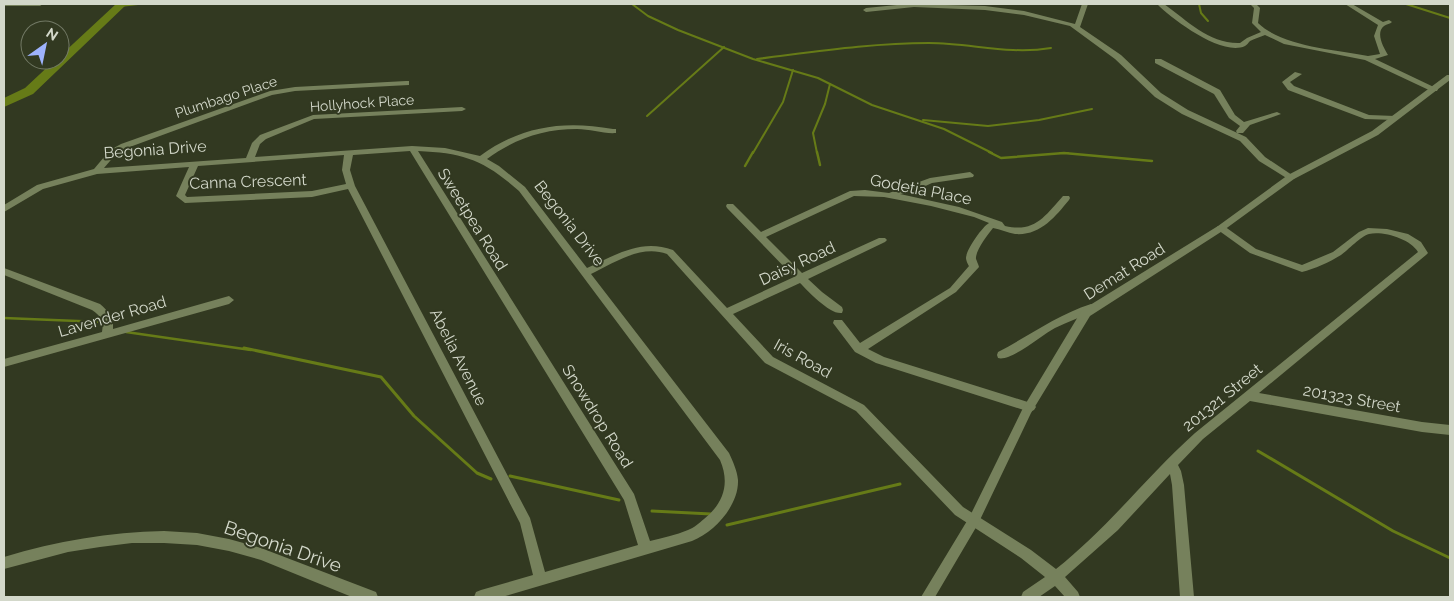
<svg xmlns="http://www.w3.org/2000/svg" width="1454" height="601" font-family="Raleway,sans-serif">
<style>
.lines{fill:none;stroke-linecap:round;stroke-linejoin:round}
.stream-far2{stroke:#667b17;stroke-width:2}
.stream-far1{stroke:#667b17;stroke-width:2.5}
.stream{stroke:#667b17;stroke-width:3}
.river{fill:#667b17;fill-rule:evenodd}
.minor{fill:#76815c;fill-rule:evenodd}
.tertiary{fill:#76815c;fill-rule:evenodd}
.labels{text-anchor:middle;stroke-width:4;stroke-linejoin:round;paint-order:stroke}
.far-street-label{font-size:14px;fill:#d3d8ca;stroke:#323921}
.street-label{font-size:16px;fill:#d3d8ca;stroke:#323921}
.near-street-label{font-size:19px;fill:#d3d8ca;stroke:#323921}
</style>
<rect width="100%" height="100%" fill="#323921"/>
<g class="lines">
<!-- stream-far2 -->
<g class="stream-far2">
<polyline points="632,4 648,16 678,30 753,59 818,78 872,105 944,129 992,153"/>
<polyline points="1199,4 1201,13 1208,21"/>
<polyline points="1406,4 1450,18"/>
<polyline points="120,6 138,4"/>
<path d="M757,59C814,52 871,43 929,43C971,43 1008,55 1051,48"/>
<polyline points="647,116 724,47"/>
<polyline points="923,120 988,126 1039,120 1092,109"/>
<polyline points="753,153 783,102 793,70"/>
<polyline points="817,153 813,133 825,104 830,84"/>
<polyline points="1060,153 1068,153"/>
</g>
<!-- stream-far1 -->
<g class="stream-far1">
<polyline points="817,152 820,165"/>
<polyline points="989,152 1001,158 1064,153 1152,161"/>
<polyline points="745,166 753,152"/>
<polyline points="4,318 102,322"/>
<polyline points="126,332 251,350"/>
</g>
<!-- stream -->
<g class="stream">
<polyline points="244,348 381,377 414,416 477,473 491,479"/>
<polyline points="1258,451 1393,531 1450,558"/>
<polyline points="510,476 619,500"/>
<polyline points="652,511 711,514"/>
<polyline points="727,525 900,484"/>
</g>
<!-- river -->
<polygon class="river" points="116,4 127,4 33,94 4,107 4,98 25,88 55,60 60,60 60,56"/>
<!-- minor -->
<g class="minor">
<polygon points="4,4 43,4 40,6 4,6"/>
<polygon points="907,4 985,6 1024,11 1075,24 1082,4 1088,4 1080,27 1121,55 1161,93 1188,110 1246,137 1265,157 1295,177 1294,179 1288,179 1259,161 1240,141 1182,114 1155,97 1115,59 1070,26 1024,15 985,10 914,7 866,12 863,10 866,8"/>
<path d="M1157,4H1164C1188,21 1209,44 1240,43L1247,38L1261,32L1252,23L1254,8L1250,4H1256L1260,8L1258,23C1283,47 1334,49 1368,56L1380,54L1374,36L1378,25L1345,4H1352L1383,22L1389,20L1392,22C1390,24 1387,24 1384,26C1375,33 1384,48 1388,55L1375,59L1438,89L1437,91H1431L1365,60L1284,44L1265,35C1260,37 1254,39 1250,41C1248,43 1247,45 1245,46C1222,57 1172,19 1157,4Z"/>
<polygon points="1155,59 1161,59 1220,90 1235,115 1244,122 1277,112 1281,114 1250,125 1243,133 1237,133 1236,131 1240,126 1229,118 1214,94 1155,63"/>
<polygon points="1295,72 1302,74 1290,82 1294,86 1369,115 1395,116 1399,118 1395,120 1365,119 1288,90 1282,82"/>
<path d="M406,81H409V85L295,91L272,95L127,148L116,154L104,168L246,158L252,143L260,135L313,115L462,107L466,109L462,111L314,119L266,139L260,144L255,157L412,146L445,148L480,156C521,126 563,120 613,129H616V133C604,134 590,129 577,129C543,129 514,139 487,159L499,166L525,187L587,268C616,255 641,238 673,250L727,308L794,277L727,208L726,206L727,204H733L761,232L850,191L865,190L889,193L930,178L970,172L974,175L973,177L932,183L912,192L900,194L959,207L1002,222L1005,226C1035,233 1045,216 1063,196H1069L1070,198L1069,200C1055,217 1040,236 1015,234C1008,233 1000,229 993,228C988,234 975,251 976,259C976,259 979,266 979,267L956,292L868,349L884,357L1034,404L1036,407L1034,410L1030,412L876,363L855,352L833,323L834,320H842L860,343L950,288L969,266C968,265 966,260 966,258C966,250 982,227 989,223L974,217L931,206L884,197L854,196L766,237L802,273L879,238H885L887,240L885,242L808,279L822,292L842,307L843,310L842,313C830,315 808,291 800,283L733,314L773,357L864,405L963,507L1031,550L1056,569C1108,528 1147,476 1195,433L1418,252C1410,239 1384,231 1369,234C1361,236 1348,250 1341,255C1330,262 1314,269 1302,272L1250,253L1218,230L1216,228L1218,226H1224L1256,249L1302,265L1333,252L1359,232L1368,228L1387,229L1408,234L1421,242L1428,253L1426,255L1259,393L1422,422L1450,425V435L1422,432L1250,401L1203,439L1178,465L1181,471L1184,485L1194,597H1180L1172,485L1170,474L1118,530L1065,577L1078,592L1080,597H1065L1055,586L1039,597H1021L1023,592L1045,577L1021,558L955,515L856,411L765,363L667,254C641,244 614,263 591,274L729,453C733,462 737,470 738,480C739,505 715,532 692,541L502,597H474L476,592L481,590L533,575L520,523L348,189L312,197L185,203L176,196L189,167L97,174L43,189L4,212V205L37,185L94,169L110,150L121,144L270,91L295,87ZM410,151L624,500L638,545L545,572L530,518L355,186L350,170L353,155ZM418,151C464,153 484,160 519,191L720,460C730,483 724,503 704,519C699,523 694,528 688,530C676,535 662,538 650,541L634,494ZM344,155L342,170L346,184L312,191L187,197L185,195L198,166Z"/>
<path d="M4,268L100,304C108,311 114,317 113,329L229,296L234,300L229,304L4,367V359L102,332C104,321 101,316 92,310L4,275Z"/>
<path d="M1091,304L1095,305L1096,308L1095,311C1082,316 1068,322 1055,328C1043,334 1011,362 998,358L997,355L998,352C1029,336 1057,315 1091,304Z"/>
<path d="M164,531L197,533L229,539L261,548L376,592L378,597H352L261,560L229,551L197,545L164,543H132L100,547L68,552L4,569V557C57,541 109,532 164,531Z"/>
</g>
<!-- tertiary -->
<polygon class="tertiary" points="1447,75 1450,75 1450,80 1378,135 1294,179 1224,230 1090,316 1031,413 978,524 935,597 921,597 970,516 1023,408 1082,310 1218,226 1288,175 1372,131"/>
</g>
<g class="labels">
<!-- far-street labels -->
<g class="far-street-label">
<text transform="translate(226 97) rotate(-18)" y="5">Plumbago Place</text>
<text transform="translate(362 103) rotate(-4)" y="5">Hollyhock Place</text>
</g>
<!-- street labels -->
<g class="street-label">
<text transform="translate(155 149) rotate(-4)" y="6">Begonia Drive</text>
<text transform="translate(248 181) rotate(-2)" y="6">Canna Crescent</text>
<text transform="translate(921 189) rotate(11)" y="6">Godetia Place</text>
<text transform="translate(473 219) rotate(58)" y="6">Sweetpea Road</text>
<text transform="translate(570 223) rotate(52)" y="6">Begonia Drive</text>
<text transform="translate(797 263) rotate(-25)" y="6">Daisy Road</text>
<text transform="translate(1124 271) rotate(-32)" y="6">Demat Road</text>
<text transform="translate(112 316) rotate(-16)" y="6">Lavender Road</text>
<text transform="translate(459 357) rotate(63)" y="6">Abelia Avenue</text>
<text transform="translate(803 358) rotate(29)" y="6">Iris Road</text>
<text transform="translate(1222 397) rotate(-39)" y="6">201321 Street</text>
<text transform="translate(1352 398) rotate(10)" y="6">201323 Street</text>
<text transform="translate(598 416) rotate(58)" y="6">Snowdrop Road</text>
</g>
<!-- near-street labels -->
<g class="near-street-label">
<text transform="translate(283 546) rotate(19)" y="7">Begonia Drive</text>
</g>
</g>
<!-- border -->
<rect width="1454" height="601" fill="none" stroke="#d3d8ca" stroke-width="10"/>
<!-- north arrow -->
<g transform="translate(45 45) rotate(33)"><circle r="24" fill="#323921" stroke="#727965"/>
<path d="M0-4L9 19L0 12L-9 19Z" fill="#9eb3fd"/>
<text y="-8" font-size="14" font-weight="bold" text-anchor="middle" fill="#d3d8ca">N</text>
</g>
</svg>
